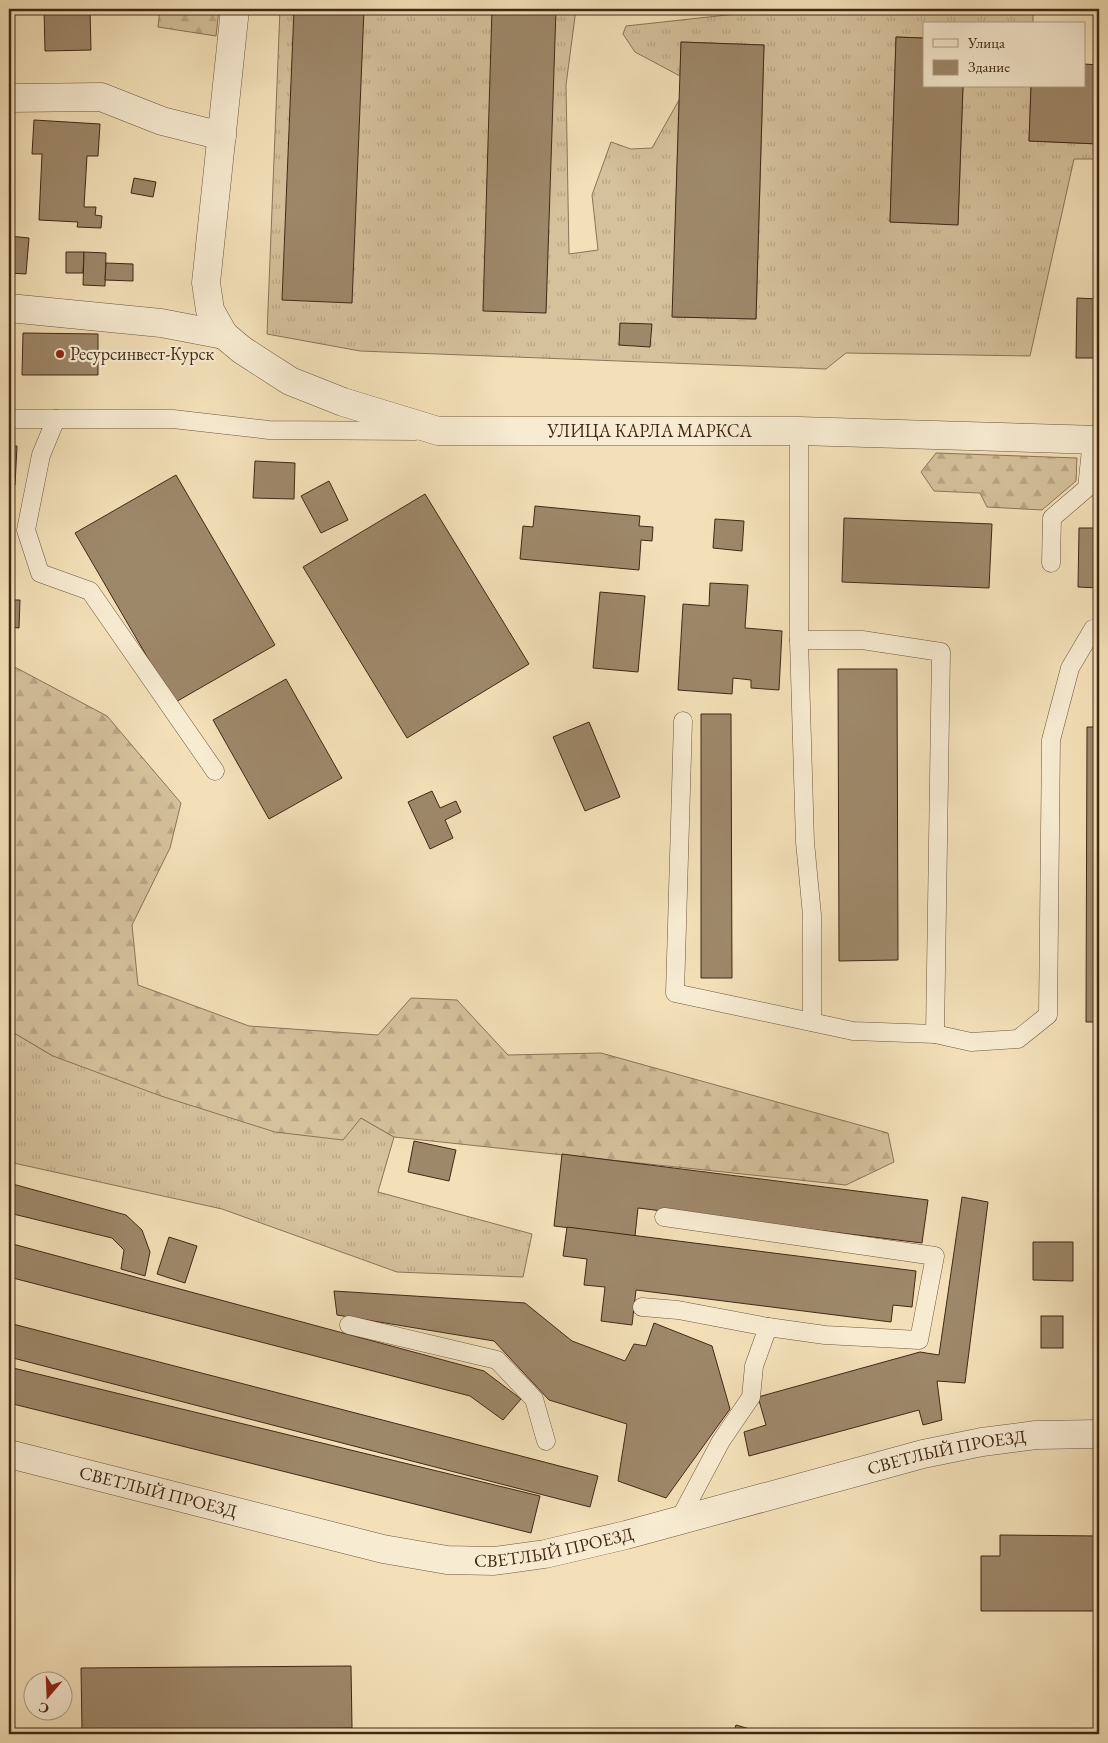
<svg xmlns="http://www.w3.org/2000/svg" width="1108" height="1743" font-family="'EB Garamond',serif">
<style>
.grass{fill:url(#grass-tufts);stroke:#8b7459}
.forest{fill:url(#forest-firs);stroke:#8b7459}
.building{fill:#9e886a;stroke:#412816}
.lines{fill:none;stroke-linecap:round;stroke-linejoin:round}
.service-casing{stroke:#6e563e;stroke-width:19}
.minor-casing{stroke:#6e563e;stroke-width:29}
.tertiary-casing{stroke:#6e563e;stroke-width:29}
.service{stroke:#f7ebd1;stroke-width:18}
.minor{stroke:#f7ebd1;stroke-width:28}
.tertiary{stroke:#f7ebd1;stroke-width:28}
.poi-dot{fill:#8f2418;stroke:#f7ebd1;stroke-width:2}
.labels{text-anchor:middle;stroke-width:4.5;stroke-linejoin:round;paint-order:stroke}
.poi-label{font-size:18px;fill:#412816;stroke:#f7ebd1;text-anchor:start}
.street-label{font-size:18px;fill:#412816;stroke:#f7ebd1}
</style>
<defs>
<pattern id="grass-tufts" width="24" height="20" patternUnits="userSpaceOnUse" patternTransform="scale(1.25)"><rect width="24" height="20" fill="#d5c19c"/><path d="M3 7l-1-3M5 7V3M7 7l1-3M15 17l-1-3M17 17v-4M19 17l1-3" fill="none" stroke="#b8a686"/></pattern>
<pattern id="forest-firs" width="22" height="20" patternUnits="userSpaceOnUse" patternTransform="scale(1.25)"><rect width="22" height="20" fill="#d5c19c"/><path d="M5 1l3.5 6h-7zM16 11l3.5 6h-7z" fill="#b8a686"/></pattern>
</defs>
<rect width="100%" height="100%" fill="#f3e0b8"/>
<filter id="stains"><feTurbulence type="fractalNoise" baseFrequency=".004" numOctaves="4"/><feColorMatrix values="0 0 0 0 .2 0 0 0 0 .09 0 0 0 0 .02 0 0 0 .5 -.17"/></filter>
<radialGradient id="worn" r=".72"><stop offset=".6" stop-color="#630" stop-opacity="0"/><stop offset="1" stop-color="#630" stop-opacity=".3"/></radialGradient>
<!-- grass -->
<g class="grass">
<polygon points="280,9 576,9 566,85 569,254 598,250 592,195 611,142 631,149 652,148 679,100 673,317 756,319 764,45 681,42 680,76 635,52 623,34 626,26 736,14 736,9 1033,9 1033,24 924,24 924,38 896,37 890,222 958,224 963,86 1031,86 1029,141 1099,144 1099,159 1074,159 1030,356 846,353 826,369 360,351 267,334"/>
<polygon points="9,1030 53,1056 361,1118 394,1137 378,1192 532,1234 523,1277 397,1272 222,1209 9,1162"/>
</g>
<!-- forest -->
<g class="forest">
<polygon points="160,9 219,9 216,36 158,27"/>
<polygon points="936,453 1077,458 1076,481 1042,510 987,507 980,493 934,491 921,472"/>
<polygon points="9,664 107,716 181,803 170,848 132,925 138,985 249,1026 378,1035 411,998 457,1000 508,1055 601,1053 888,1133 894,1162 846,1185 394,1137 361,1118 343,1140 275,1132 161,1096 53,1056 9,1030"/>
</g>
<!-- building -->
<g class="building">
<polygon points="44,9 90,9 91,50 45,51"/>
<polygon points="294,9 364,9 352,303 282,300"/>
<polygon points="492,9 556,9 546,313 483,311"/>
<polygon points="896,37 924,38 924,86 963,86 958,225 890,222"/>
<polygon points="681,42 764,45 756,319 672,317"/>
<polygon points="1084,64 1099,65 1099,144 1029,141 1031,86 1084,86"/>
<polygon points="34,120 100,124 98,156 87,156 84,207 96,207 95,215 102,216 101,228 77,227 78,222 39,220 42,154 32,154"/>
<polygon points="134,178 156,182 153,197 131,193"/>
<polygon points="9,236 29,238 26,274 9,273"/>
<polygon points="66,252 84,252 83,273 66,273"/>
<polygon points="84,252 106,253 105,286 83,285"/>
<polygon points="106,263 133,264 133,281 105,280"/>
<polygon points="1077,298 1099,299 1099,358 1076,358"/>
<polygon points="620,323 652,324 650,347 619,345"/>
<polygon points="23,333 98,334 98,375 22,375"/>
<polygon points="9,446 17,446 15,485 9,485"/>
<polygon points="255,461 295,463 294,499 253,498"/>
<polygon points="176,475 275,645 174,703 75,533"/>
<polygon points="329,481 348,520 321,533 301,496"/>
<polygon points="425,494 529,664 407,738 303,567"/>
<polygon points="535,506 640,516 639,526 653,527 652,541 641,540 639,570 520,559 523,526 533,527"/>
<polygon points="844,518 992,524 989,588 842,582"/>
<polygon points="715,519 744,521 742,551 713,548"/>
<polygon points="1079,528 1099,528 1099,588 1078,587"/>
<polygon points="710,583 748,585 745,628 782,631 779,690 751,688 751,680 733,678 732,694 678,690 683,604 709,606"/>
<polygon points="600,592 645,596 638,672 593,668"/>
<polygon points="9,600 20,600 19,628 9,627"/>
<polygon points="838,669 897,669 898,960 839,961"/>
<polygon points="286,679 342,778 269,819 213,720"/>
<polygon points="701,714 731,714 732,978 701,978"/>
<polygon points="589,722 620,797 585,811 553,737"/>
<polygon points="1087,727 1099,727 1099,1022 1086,1022"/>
<polygon points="432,791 440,808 456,801 461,812 445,820 453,838 430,849 408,802"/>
<polygon points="414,1141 456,1150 449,1181 408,1172"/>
<polygon points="562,1154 928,1200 922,1243 638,1208 635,1236 554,1226"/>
<polygon points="9,1183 126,1215 142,1230 150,1252 145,1276 121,1269 124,1250 112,1238 9,1213"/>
<polygon points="962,1197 988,1202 965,1383 937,1381 942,1420 923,1425 919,1410 749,1456 744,1432 766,1425 758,1397 920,1352 939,1355"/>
<polygon points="567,1227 916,1271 912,1307 893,1305 891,1322 636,1290 632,1325 601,1321 605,1287 584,1285 587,1259 563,1256"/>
<polygon points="169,1237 197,1246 185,1283 157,1274"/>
<polygon points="1033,1242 1073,1242 1073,1281 1033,1280"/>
<polygon points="9,1243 484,1371 521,1399 503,1420 470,1396 9,1277"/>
<polygon points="334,1291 525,1303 572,1341 625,1361 634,1344 646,1346 654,1323 712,1346 730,1409 666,1498 618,1481 627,1424 549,1400 494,1341 337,1315"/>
<rect x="1041" y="1316" width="22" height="32"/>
<polygon points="9,1323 598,1476 590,1507 9,1357"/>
<polygon points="9,1367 540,1496 531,1533 9,1403"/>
<polygon points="1000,1535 1099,1536 1099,1611 981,1611 981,1556 1000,1556"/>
<polygon points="351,1666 352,1728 82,1730 81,1668"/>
<polygon points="736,1725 767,1734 733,1734"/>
<rect x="1047" y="1729" width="52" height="5"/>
</g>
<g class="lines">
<defs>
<g id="service">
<polyline points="9,419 173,419 269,430 415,431"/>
<polyline points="56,419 41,455 26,530 40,573 90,591 215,771"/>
<polyline points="799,431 799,640 805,842 812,915 812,1022"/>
<polyline points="1051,563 1052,518 1087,488 1092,440"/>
<polyline points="799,640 862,640 941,652 935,1034"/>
<polyline points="683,721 675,993 853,1031 935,1034 971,1042 1018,1039 1048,1015 1051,740 1070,668 1093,629 1099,628"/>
<polyline points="664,1217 935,1256 919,1340 825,1335 768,1327 754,1366 751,1397 721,1441 679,1520"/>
<polyline points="642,1307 678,1310 768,1327"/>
<polyline points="349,1325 497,1360 534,1399 546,1441"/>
</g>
<g id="minor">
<path id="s1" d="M235,9L206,283L210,310L224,335L242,350L290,381L343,402L438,431H799L1099,440"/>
<polyline points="9,98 101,97 162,121 222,136"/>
<polyline points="9,308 161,323 224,335"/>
</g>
<g id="tertiary">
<path id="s2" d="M9,1454L383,1549L447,1560L494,1561L545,1554L626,1535L923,1454L982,1442L1036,1435L1099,1434"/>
</g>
</defs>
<!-- service casing -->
<use href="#service" class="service-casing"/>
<!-- minor casing -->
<use href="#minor" class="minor-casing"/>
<!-- tertiary casing -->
<use href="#tertiary" class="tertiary-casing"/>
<!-- service -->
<use href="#service" class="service"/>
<!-- minor -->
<use href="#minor" class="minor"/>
<!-- tertiary -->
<use href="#tertiary" class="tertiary"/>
</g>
<!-- markers -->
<circle class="poi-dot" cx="60" cy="354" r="5"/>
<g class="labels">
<!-- poi labels -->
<g class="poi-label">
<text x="70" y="360">Ресурсинвест-Курск</text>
</g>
<!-- street labels -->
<g class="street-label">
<text dy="6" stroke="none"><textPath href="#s1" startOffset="780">УЛИЦА КАРЛА МАРКСА</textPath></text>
<text dy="6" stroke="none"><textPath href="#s2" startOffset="964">СВЕТЛЫЙ ПРОЕЗД</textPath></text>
<text dy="6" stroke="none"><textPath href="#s2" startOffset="154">СВЕТЛЫЙ ПРОЕЗД</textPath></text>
<text dy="6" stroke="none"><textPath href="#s2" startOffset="559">СВЕТЛЫЙ ПРОЕЗД</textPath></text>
</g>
</g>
<!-- margin -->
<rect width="1108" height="1743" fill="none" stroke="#f3e0b8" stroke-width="30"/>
<rect x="10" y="10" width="1088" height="1723" fill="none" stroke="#412816" stroke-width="2.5"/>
<rect x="15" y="15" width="1078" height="1713" fill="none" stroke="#412816"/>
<!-- legend -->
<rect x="923" y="22" width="162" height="65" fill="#f7ebd1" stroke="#ae9d86"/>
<rect x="933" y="39" width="25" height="8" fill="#f7ebd1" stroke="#ae9d86"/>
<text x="968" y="48" font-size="15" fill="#412816">Улица</text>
<rect x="933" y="60" width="25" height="15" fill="#9e886a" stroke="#ae9d86"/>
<text x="968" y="72" font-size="15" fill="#412816">Здание</text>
<!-- north arrow -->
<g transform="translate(48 1696) rotate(199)"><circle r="24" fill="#f7ebd1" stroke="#ae9d86"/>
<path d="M0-4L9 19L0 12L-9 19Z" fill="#8f2418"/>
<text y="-8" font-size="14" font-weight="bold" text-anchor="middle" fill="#412816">С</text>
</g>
<rect width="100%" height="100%" filter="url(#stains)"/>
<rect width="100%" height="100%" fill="url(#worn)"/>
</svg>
